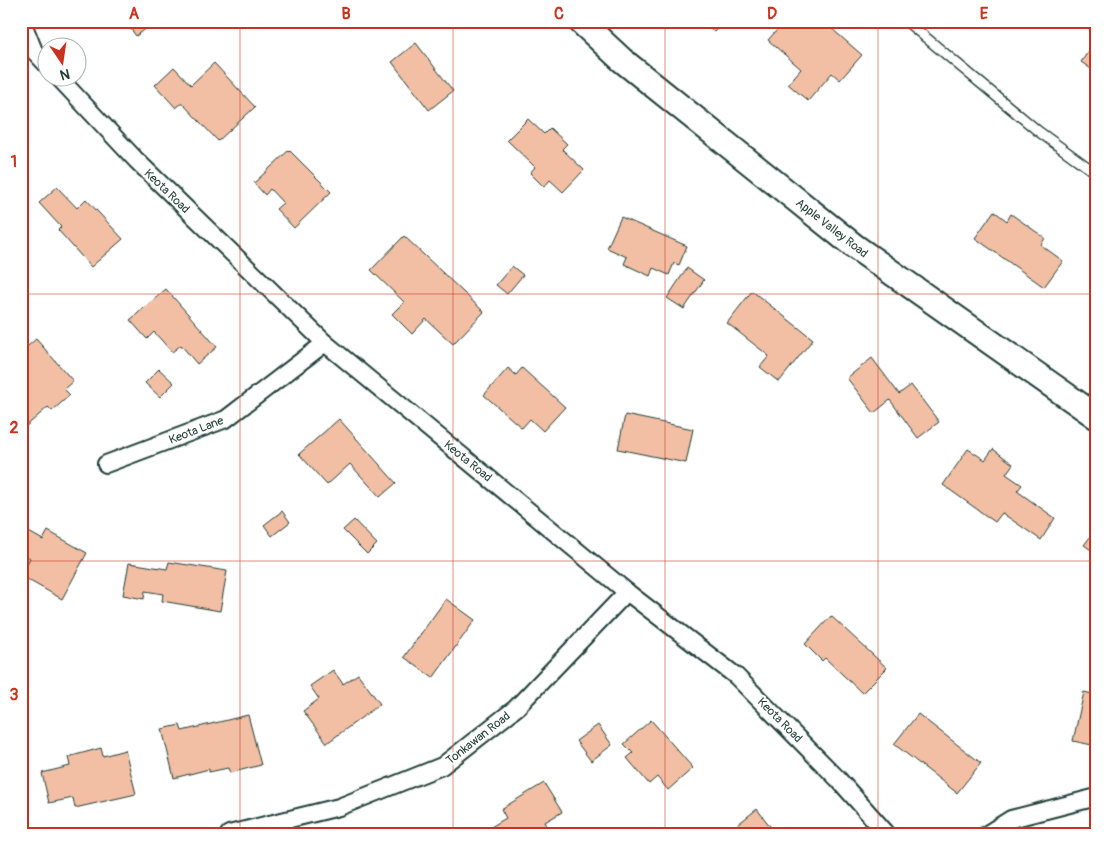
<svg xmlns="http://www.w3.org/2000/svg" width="1118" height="855" font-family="Pangolin,sans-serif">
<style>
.building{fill:#f2bfa4;stroke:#1f3d34}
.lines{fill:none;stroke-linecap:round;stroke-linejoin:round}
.service-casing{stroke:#1f3d34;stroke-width:12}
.minor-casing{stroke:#1f3d34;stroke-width:20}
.secondary-casing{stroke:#1f3d34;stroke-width:28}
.service{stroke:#fff;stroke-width:9}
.minor{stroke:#fff;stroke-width:16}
.secondary{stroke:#fff;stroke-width:24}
.grid{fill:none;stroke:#c8321e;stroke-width:1;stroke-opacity:0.55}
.labels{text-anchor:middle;stroke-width:4;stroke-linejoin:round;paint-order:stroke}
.street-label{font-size:12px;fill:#1f3d34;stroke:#fff}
.neatline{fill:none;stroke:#c8321e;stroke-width:2}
.grid-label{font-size:16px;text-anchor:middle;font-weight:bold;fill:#c8321e}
</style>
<rect width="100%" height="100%" fill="#fff"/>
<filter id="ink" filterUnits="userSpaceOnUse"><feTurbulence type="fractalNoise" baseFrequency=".02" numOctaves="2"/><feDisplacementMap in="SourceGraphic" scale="10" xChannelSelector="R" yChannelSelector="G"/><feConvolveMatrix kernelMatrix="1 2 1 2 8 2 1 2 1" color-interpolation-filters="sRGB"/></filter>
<g filter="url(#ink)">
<!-- building -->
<g class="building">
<polygon points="125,21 157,21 136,36"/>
<polygon points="702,21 725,21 714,32"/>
<polygon points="785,21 823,21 862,55 840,80 832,73 808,101 788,84 801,69 768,40"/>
<polygon points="1097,39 1097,73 1081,62"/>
<polygon points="416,43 453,91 429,110 392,62"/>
<polygon points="214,63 255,107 218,141 182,103 176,108 155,85 174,67 191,85"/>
<polygon points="528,119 544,134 550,128 567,144 562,149 584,170 563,192 550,180 544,187 530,173 535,167 507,140"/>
<polygon points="289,150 331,192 294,228 276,209 283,203 270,189 265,195 254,183"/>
<polygon points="57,187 77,208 86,199 123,239 91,267 58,230 61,227 39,203"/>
<polygon points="994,211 1007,221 1011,214 1045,238 1041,245 1063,261 1044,287 975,238"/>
<polygon points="621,217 687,246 679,265 674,263 669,275 653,268 650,276 624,264 627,257 607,248"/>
<polygon points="404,236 484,312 453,344 426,319 412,334 392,314 404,302 371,270"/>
<polygon points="512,266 523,275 507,294 496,285"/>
<polygon points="687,268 704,280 684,309 667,298"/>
<polygon points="166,289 217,347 197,364 181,345 172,352 154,332 147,339 130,320"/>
<polygon points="752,291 813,339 779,382 760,367 769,356 727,323"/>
<polygon points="36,339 73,381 64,389 70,395 52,411 48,407 24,428 21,425 21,377 23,375 21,373 21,352"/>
<polygon points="872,358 899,394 911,385 939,422 918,438 890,400 874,413 847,378"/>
<polygon points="508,368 516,375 522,368 565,407 543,431 530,419 522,428 484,395"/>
<polygon points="159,369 174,383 160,397 145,383"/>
<polygon points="625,415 693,429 686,463 618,449"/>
<polygon points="339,419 396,483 380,497 350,464 327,485 299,454"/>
<polygon points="968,449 985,460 993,449 1013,464 1006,474 1022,485 1017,491 1055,518 1041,540 1002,513 995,522 943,485"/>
<polygon points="282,511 290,522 272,536 264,525"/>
<polygon points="354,520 377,544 367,554 343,530"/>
<polygon points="1097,528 1097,554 1084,545"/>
<polygon points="27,531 43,540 48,531 87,553 62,599 21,576 30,558 21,553 21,542"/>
<polygon points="169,562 227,571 220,611 162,601 163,594 145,591 144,599 123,595 129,563 167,569"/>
<polygon points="446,599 475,620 433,678 404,657"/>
<polygon points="831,616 887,668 862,693 825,658 822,661 805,644"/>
<polygon points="333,670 343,684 358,674 380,704 327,743 303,711 319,699 310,686"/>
<polygon points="1084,692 1097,695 1097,746 1073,741"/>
<polygon points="918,714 981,763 957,793 894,744"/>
<polygon points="248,715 261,765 230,773 228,768 209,772 209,769 174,778 162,729 180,725 182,731"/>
<polygon points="651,720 693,768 668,790 657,777 649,784 627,758 633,753 624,744"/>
<polygon points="598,725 612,745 591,761 576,741"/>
<polygon points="101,748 103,756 125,750 136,794 75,808 73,798 49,803 42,773 70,766 68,757"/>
<polygon points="544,783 562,812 545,822 549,829 540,834 479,834 506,818 501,809"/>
<polygon points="757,809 776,834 737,834 733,828"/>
</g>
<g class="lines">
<defs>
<polyline id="service" points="906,21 1038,131 1097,174"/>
<g id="minor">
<polyline points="22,21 34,51 48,66"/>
<polyline points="59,78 136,160 325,343 627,592 736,676 838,779 887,834"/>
<polyline points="106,464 226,419 325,343"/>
<polyline points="229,834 339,807 442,766 516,708 627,592"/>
<polyline points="987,834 1011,819 1097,797"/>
</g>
<polyline id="secondary" points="580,21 622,60 854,246 1097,417"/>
</defs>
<!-- service casing -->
<use href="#service" class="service-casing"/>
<!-- minor casing -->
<use href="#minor" class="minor-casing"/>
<!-- secondary casing -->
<use href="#secondary" class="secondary-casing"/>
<!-- service -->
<use href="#service" class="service"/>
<!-- minor -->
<use href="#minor" class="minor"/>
<!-- secondary -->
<use href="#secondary" class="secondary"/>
</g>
</g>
<!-- grid -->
<path class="grid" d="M240,21V834M453,21V834M665,21V834M878,21V834M21,294H1097M21,561H1097"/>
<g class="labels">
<!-- street labels -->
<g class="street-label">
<text transform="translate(167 191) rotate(44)" y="4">Keota Road</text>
<text transform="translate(832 228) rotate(38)" y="4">Apple Valley Road</text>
<text transform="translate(196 430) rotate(-21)" y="4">Keota Lane</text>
<text transform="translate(468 461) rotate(39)" y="4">Keota Road</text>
<text transform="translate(780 720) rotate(45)" y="4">Keota Road</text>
<text transform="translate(478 738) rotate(-38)" y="4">Tonkawan Road</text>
</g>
</g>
<!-- margin -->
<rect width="1118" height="855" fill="none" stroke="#fff" stroke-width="55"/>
<!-- north arrow -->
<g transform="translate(62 62) rotate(167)"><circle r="24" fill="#ffffff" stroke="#a5b1ae"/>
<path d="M0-4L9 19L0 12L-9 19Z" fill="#c8321e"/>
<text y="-8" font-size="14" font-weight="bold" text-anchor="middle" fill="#1f3d34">N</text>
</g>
<rect x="28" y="28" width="1062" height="800" class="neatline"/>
<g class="grid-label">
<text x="134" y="19">A</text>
<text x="346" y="19">B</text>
<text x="559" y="19">C</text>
<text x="772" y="19">D</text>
<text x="984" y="19">E</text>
<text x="14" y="167">1</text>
<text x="14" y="433">2</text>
<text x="14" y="700">3</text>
</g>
</svg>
